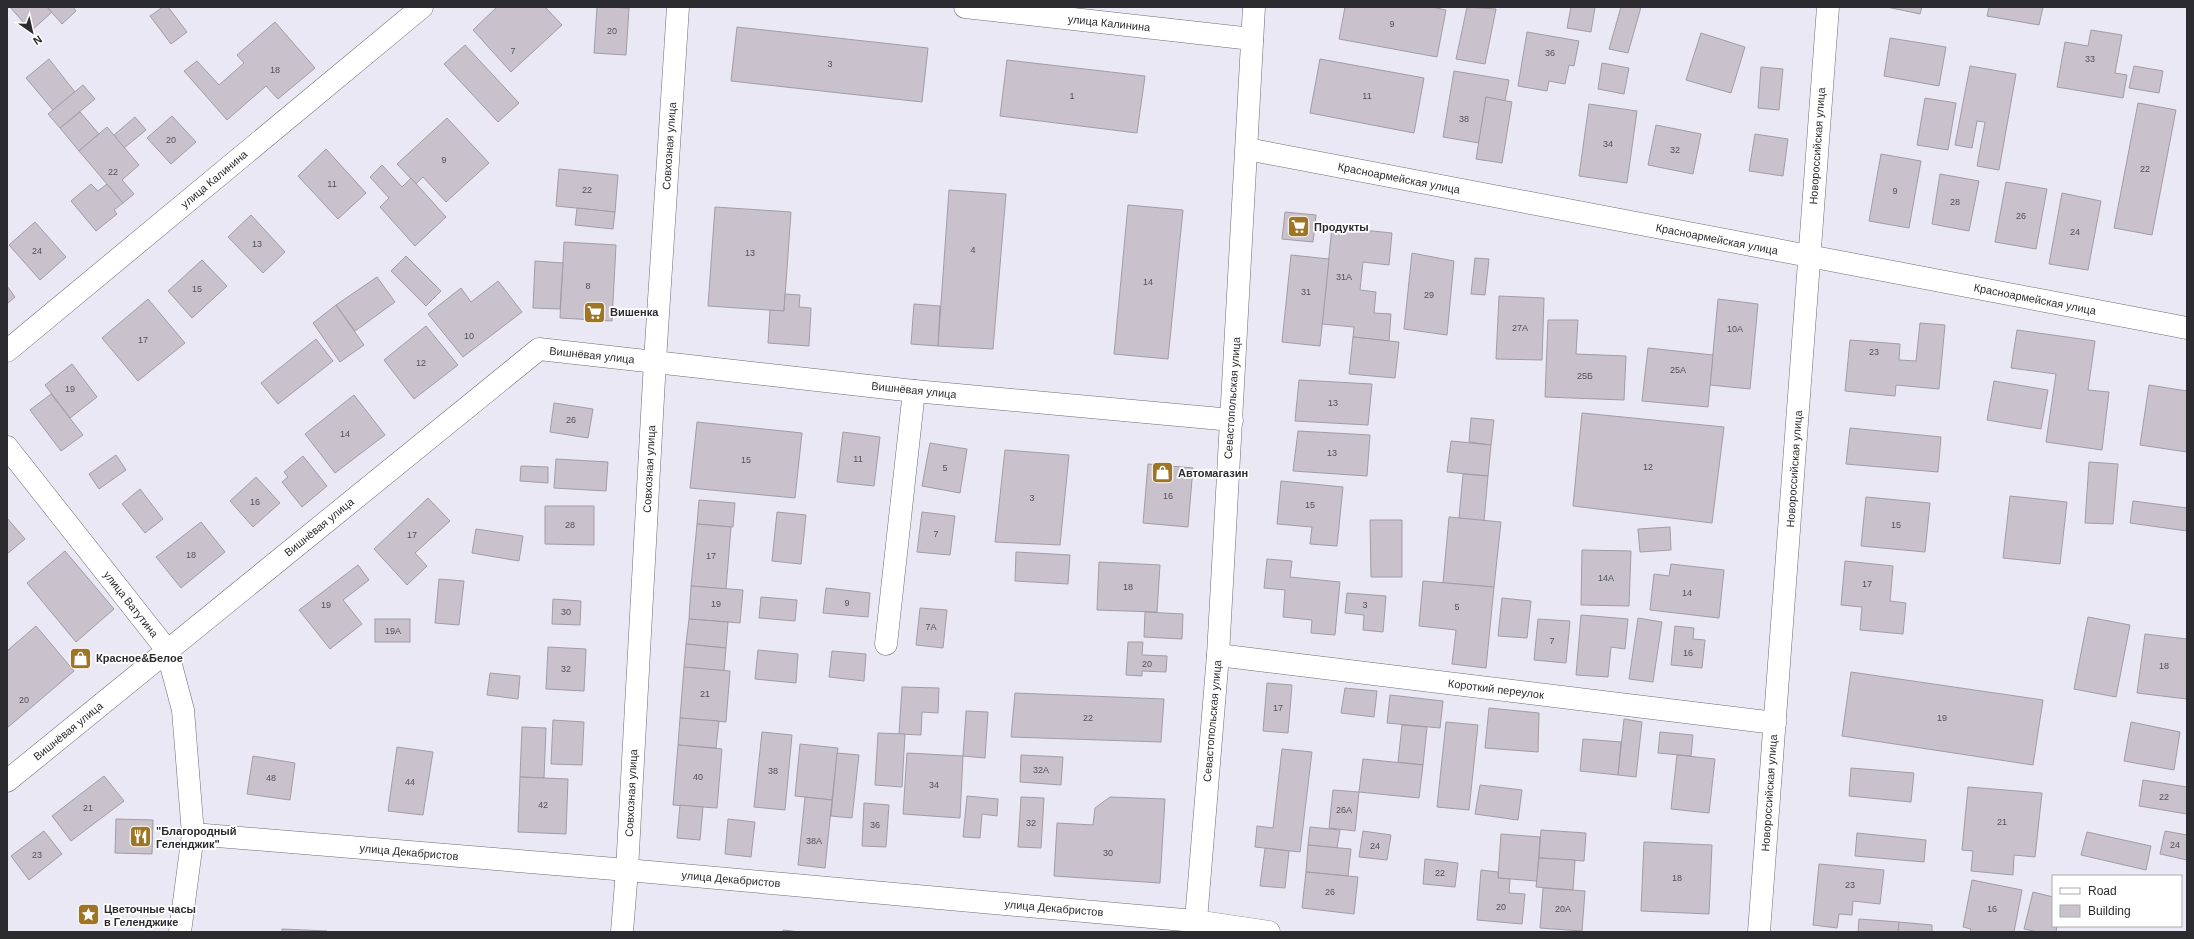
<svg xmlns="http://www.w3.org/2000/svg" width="2194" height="939" font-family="Helvetica,sans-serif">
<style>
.building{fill:#c9c2cc;stroke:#a39ca6}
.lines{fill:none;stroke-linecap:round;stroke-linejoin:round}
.minor-casing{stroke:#6c6c76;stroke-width:23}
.minor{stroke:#fff;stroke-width:22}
.labels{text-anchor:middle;stroke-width:3.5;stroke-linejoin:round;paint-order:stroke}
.number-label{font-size:9px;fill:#535257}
.street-label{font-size:11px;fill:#2c2c30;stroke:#fff}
.poi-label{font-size:11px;font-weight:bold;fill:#2c2c30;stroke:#fff;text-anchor:start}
</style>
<rect width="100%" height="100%" fill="#e9e8f4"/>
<!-- building -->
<g class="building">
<polygon points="10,7 47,7 52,12 31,31"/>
<polygon points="47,7 73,7 76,11 62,24"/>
<polygon points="163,7 168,7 187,32 171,44 150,16"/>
<polygon points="497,7 545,7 562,25 511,72 473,30"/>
<polygon points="597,7 629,8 626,55 594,53"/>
<polygon points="1345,7 1432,7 1446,10 1437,57 1339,39"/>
<polygon points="1467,7 1496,9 1485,64 1456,59"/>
<polygon points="1571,7 1595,7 1591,32 1567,28"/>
<polygon points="1621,7 1641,7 1628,53 1609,49"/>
<polygon points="1887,7 1922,7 1920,14"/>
<polygon points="1989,7 2043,7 2039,25 1987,16"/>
<polygon points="275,22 315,68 278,99 266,86 227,120 184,71 197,61 219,85 244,63 237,55"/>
<polygon points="737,27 928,48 922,102 731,81"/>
<polygon points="2091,30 2122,35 2115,73 2127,75 2123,98 2057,87 2065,42 2088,46"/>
<polygon points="1527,32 1579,41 1574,66 1569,65 1565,84 1549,81 1547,91 1518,86"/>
<polygon points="1701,33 1745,47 1731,93 1686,80"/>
<polygon points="1890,38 1946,47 1939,86 1884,76"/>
<polygon points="465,45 519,103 498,122 444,64"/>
<polygon points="49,59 75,92 53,110 26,78"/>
<polygon points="1320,59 1424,78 1414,133 1310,113"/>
<polygon points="1007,60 1145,76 1137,133 1000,116"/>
<polygon points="1602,63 1629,68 1624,94 1598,89"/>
<polygon points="1970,66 2016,74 1999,170 1977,166 1985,122 1977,121 1972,148 1955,145"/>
<polygon points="2134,66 2163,71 2159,93 2129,88"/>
<polygon points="1761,67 1783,69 1779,110 1758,108"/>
<polygon points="1454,71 1509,80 1505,101 1486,97 1479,143 1443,137"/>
<polygon points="83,85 95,99 60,128 48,114"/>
<polygon points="1486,97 1512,102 1502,163 1476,159"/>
<polygon points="1925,98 1956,103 1948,150 1917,145"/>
<polygon points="2138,103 2176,110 2152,235 2114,228"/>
<polygon points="1589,104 1637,111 1627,183 1579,176"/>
<polygon points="80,112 99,134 79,151 60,128"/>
<polygon points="172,116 196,142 171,164 147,138"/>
<polygon points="135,117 146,130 124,148 114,135"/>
<polygon points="447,118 489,163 446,202 423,177 416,184 397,164"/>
<polygon points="1656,125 1701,134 1693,174 1648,165"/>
<polygon points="107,127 139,165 122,180 134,194 123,203 79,151"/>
<polygon points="1755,134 1788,139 1783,176 1749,171"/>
<polygon points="326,149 366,193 338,219 298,176"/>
<polygon points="1881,154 1921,161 1909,228 1869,221"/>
<polygon points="382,165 402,187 411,178 446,217 415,246 380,207 389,198 370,177"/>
<polygon points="559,169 618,175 615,212 556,206"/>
<polygon points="1940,174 1979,181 1969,231 1932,224"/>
<polygon points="2006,182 2047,189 2036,249 1995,242"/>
<polygon points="91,184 98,191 107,184 123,203 114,210 117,214 96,231 71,201"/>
<polygon points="949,190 1006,194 993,349 938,346"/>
<polygon points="2062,193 2101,201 2088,270 2049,264"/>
<polygon points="1128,205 1183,210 1168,359 1114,354"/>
<polygon points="715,207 791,212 784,311 708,306"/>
<polygon points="577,208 615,212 613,229 575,225"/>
<polygon points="1285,212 1316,215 1313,242 1282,239"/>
<polygon points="251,215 285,252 263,273 228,237"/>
<polygon points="35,222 66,257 40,280 9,245"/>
<polygon points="1332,227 1392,233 1389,265 1363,262 1360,290 1376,292 1374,313 1391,314 1389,341 1353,337 1354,327 1322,324"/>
<polygon points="564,242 616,245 612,321 560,318"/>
<polygon points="1412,253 1454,261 1447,335 1404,329"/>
<polygon points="1291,255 1329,259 1320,346 1282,342"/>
<polygon points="406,256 441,291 426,306 391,271"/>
<polygon points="1475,258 1489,259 1485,295 1471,294"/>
<polygon points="202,260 227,286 192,318 168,291"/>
<polygon points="535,261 563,263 560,309 533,308"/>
<polygon points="377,277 395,302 355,331 336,305"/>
<polygon points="498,281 522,312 463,357 428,314 461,288 471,302"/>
<polygon points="7,286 15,297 7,304"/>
<polygon points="785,294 800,295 799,307 811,308 809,346 768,343 770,310 784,311"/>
<polygon points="1499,296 1544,298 1542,360 1496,359"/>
<polygon points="148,299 185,343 138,381 102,338"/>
<polygon points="1718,299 1758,304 1750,389 1710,385"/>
<polygon points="914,304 940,306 938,346 911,344"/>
<polygon points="336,305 364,345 340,362 313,323"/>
<polygon points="1548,320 1578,320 1576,354 1626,356 1624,400 1545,397"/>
<polygon points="1920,323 1945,325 1939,389 1896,385 1895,396 1845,391 1850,340 1900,344 1899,360 1916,361"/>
<polygon points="426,326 458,365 414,399 384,360"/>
<polygon points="2017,330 2095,341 2088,390 2109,392 2102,450 2046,442 2056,374 2011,368"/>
<polygon points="1353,337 1399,342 1395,378 1349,374"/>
<polygon points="316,339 333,361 278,404 261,383"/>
<polygon points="1648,348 1713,355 1708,407 1642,401"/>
<polygon points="72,364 97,397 70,418 45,385"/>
<polygon points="1299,380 1372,384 1368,425 1295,421"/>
<polygon points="1994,381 2048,390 2041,429 1987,420"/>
<polygon points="2149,385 2187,391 2187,452 2140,445"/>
<polygon points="51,394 83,435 61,451 30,410"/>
<polygon points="354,395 385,435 335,473 305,434"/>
<polygon points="554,403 593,409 588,438 550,432"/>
<polygon points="1582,413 1724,427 1712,523 1573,506"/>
<polygon points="1471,418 1494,420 1491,445 1469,442"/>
<polygon points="697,422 802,433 795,498 690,488"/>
<polygon points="1850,428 1941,437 1938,472 1846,464"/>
<polygon points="1298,431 1370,435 1367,476 1293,471"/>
<polygon points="843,432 880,437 874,486 837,482"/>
<polygon points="1451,441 1491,445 1488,476 1447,472"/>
<polygon points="930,443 967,449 960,493 922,486"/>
<polygon points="1005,450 1069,455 1060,545 995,542"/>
<polygon points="116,455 126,470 99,489 89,474"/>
<polygon points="303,456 327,486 302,507 282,482 288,477 284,472"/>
<polygon points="556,459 608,462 606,491 554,488"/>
<polygon points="2089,462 2118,464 2113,524 2085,523"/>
<polygon points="1148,464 1193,468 1188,527 1143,523"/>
<polygon points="521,466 548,467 548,483 520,481"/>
<polygon points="1463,474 1488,476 1484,521 1459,518"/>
<polygon points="256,477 280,503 253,527 230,501"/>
<polygon points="1281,481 1343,487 1337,546 1310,544 1312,527 1277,524"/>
<polygon points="140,489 163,519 145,533 122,504"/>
<polygon points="2010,496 2067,502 2060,564 2003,558"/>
<polygon points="1866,497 1930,503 1925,552 1861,546"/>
<polygon points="428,498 450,521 415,553 427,566 407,585 374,549"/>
<polygon points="699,500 735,503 733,527 697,524"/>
<polygon points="2133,501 2187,508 2187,531 2130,523"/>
<polygon points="545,506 594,506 594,545 545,544"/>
<polygon points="777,512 806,515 801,564 772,561"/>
<polygon points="922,512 955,516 950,555 917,552"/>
<polygon points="1449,517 1501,522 1494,587 1443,583"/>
<polygon points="7,518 25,539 7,554"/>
<polygon points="1370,520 1402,520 1402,577 1371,577"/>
<polygon points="201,522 225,552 181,588 156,557"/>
<polygon points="697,524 731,527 726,589 691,586"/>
<polygon points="1670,527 1671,550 1640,552 1638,529"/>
<polygon points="476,529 523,536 519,561 472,553"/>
<polygon points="1582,550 1631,551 1629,606 1581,605"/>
<polygon points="65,551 114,609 76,642 27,583"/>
<polygon points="1016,552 1070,555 1068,584 1015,581"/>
<polygon points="1267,559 1292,561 1290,577 1340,582 1335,635 1311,633 1312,620 1283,617 1285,590 1264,588"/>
<polygon points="1845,561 1893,566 1890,601 1906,603 1903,634 1860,630 1862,607 1841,605"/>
<polygon points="1099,562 1160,565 1157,612 1097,610"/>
<polygon points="1671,564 1724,570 1719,618 1650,610 1654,574 1669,576"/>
<polygon points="358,565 369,580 343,600 362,624 330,649 299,610"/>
<polygon points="439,579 464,581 459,625 435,623"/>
<polygon points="1423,581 1494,587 1486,668 1452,664 1456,630 1419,626"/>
<polygon points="691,586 743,590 740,623 689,619"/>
<polygon points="826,588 870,593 868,617 823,613"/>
<polygon points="1347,593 1386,596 1383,632 1363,630 1364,615 1345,613"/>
<polygon points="761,597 797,600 795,621 759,618"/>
<polygon points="1502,598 1531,601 1527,638 1498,636"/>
<polygon points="553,599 581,601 580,625 552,624"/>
<polygon points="920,608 947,610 943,648 916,645"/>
<polygon points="1145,612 1183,614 1182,639 1144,637"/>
<polygon points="1581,615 1628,619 1625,649 1611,647 1608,677 1576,675"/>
<polygon points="2088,617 2130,625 2116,697 2074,689"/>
<polygon points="1638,618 1662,622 1653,682 1629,679"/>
<rect x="375" y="619" width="35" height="23"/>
<polygon points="689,619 728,622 726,648 686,644"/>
<polygon points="1538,619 1570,621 1566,663 1534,660"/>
<polygon points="36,626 74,671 7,728 7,651"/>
<polygon points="1675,626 1694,628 1693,639 1705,640 1702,668 1671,665"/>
<polygon points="2145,634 2187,639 2187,699 2137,693"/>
<polygon points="1128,642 1143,642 1142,655 1167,656 1166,672 1142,671 1142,676 1126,675"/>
<polygon points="686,644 726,648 724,671 684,667"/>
<polygon points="548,647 586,649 584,691 546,689"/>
<polygon points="758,650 798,654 796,683 755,679"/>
<polygon points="832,651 866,654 864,681 829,677"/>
<polygon points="684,667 730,671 726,722 680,718"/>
<polygon points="1851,672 2043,700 2033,765 1842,736"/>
<polygon points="490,673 520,676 518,699 487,695"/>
<polygon points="1267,683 1292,685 1288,733 1263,731"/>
<polygon points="902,687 939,688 938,713 922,712 921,735 899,734"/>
<polygon points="1345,688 1377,691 1374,717 1341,713"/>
<polygon points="1015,693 1164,699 1161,742 1011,737"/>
<polygon points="1390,695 1443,701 1440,728 1387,723"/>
<polygon points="1489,708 1539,713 1538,752 1485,748"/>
<polygon points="966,711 988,712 985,758 963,756"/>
<polygon points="680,718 719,721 716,748 678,745"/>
<polygon points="1624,719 1642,722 1636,777 1618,775"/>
<polygon points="553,720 584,722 582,765 551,764"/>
<polygon points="1446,722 1478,725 1469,810 1437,807"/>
<polygon points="2131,722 2180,732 2174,770 2124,761"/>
<polygon points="1402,725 1427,727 1423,765 1398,762"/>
<polygon points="522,727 546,728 544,778 520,777"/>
<polygon points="762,732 792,735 785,810 754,807"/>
<polygon points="1660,732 1693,735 1691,756 1658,753"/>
<polygon points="878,733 905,734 902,787 875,785"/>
<polygon points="1583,739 1621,742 1618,775 1580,771"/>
<polygon points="800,744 838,748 832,800 795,796"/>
<polygon points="678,745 722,749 717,808 673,805"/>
<polygon points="397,747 433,752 423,815 388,811"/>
<polygon points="1282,749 1312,752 1300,852 1255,847 1257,826 1273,828"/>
<polygon points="837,753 859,755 852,818 831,816"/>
<polygon points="907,753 963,756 960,818 903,814"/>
<polygon points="1021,755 1063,757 1061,785 1020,782"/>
<polygon points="1677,755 1715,759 1709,813 1671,809"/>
<polygon points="253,756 295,763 290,800 247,794"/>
<polygon points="1363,759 1423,765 1419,798 1359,792"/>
<polygon points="1851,768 1914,773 1911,802 1849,796"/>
<polygon points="104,776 124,801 71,841 52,816"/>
<polygon points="520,777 568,779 566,834 518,832"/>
<polygon points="2143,780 2187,787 2187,814 2139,806"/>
<polygon points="1480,785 1522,790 1518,820 1475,814"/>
<polygon points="1968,787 2042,793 2035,857 2014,855 2013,875 1971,871 1973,851 1962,850"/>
<polygon points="1333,790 1359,792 1355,831 1329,828"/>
<polygon points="967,796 998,799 997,816 982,814 980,838 963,837"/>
<polygon points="805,797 832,800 825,868 798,865"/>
<polygon points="1021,797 1044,798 1041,848 1018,847"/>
<polygon points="1110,797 1165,799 1160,883 1054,876 1057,823 1093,825 1095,808"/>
<polygon points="864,803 889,805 886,847 862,846"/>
<polygon points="680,805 703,807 700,840 677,838"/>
<polygon points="116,819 153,820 152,854 115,853"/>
<polygon points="728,819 755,822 751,857 725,854"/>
<polygon points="1310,827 1340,830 1337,848 1308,845"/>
<polygon points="1541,830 1586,833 1584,861 1539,858"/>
<polygon points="44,831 62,854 29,880 11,856"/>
<polygon points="1363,831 1391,835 1387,860 1359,857"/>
<polygon points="2165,831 2187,835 2187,860 2160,854"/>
<polygon points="2087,832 2151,846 2146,870 2081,855"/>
<polygon points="1857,833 1926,840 1924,862 1855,856"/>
<polygon points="1501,834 1540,837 1537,881 1498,878"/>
<polygon points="1644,842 1712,845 1709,914 1641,911"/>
<polygon points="1308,845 1351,849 1348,876 1306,872"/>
<polygon points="1265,848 1289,851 1285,888 1260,886"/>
<polygon points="1539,858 1575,860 1573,890 1536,887"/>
<polygon points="1425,859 1458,863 1455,887 1423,884"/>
<polygon points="1819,864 1884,870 1880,904 1853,901 1852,915 1839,914 1837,928 1813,925"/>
<polygon points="1481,870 1498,872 1498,878 1510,879 1509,893 1525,894 1522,924 1477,920"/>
<polygon points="1306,872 1358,877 1354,914 1302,908"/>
<polygon points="1972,880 2022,890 2014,932 1970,932 1971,929 1963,927"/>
<polygon points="1543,888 1585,891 1582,931 1540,928"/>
<polygon points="2033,892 2053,897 2053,926 2057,926 2056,932 2038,932 2024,929"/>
<polygon points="1859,919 1899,922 1898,932 1858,932"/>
<polygon points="1899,922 1932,925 1932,932 1898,932"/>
<polygon points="282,929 327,931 327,932 282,932"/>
<polygon points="783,930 800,932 783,932"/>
</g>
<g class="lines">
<defs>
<g id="minor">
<polyline points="965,7 1252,39"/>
<polyline points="1247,149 2187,328"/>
<polyline points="7,351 422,7"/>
<polyline points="7,447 167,650 183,710 193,834 180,932"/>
<polyline points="886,644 914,391"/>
<polyline points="1218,655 1775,723"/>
<polyline points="7,781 539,349 914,391 1232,420"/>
<polyline points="193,834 627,870 1195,921 1269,932"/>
<polyline points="622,932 627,870 655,361 678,7"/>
<polyline points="1195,932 1218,655 1254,7"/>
<polyline points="1759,932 1828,7"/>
</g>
</defs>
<!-- minor casing -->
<use href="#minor" class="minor-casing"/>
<!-- minor -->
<use href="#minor" class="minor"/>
</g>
<!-- icons -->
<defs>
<symbol id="supermarket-square" viewBox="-11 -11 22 22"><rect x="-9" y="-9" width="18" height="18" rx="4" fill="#9f7524" stroke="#fff"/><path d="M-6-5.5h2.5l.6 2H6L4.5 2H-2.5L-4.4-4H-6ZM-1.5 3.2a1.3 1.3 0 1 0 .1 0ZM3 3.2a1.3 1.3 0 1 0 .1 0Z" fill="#fff"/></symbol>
<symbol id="shop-square" viewBox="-11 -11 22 22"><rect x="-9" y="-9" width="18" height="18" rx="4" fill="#9f7524" stroke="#fff"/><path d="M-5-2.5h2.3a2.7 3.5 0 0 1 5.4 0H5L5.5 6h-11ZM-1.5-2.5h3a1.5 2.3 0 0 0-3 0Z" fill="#fff"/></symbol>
<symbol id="restaurant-square" viewBox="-11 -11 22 22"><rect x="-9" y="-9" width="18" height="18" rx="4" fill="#9f7524" stroke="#fff"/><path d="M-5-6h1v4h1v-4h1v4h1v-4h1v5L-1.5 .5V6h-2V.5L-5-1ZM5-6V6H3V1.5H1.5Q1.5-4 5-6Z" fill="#fff"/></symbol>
<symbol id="sight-square" viewBox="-11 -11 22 22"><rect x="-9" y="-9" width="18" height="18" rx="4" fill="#9f7524" stroke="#fff"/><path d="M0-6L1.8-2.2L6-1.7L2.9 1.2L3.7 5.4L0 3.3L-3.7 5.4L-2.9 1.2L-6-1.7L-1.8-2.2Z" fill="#fff"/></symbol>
</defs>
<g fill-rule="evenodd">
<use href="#supermarket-square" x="1286" y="214" width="25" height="25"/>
<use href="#supermarket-square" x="582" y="300" width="25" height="25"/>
<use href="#shop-square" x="1150" y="460" width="25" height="25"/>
<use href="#shop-square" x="68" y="646" width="25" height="25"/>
<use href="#restaurant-square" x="128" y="824" width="25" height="25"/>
<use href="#sight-square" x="76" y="902" width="25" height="25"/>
</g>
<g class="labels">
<!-- number labels -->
<g class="number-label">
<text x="1392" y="27">9</text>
<text x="612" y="34">20</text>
<text x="513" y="54">7</text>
<text x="1550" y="56">36</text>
<text x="2090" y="62">33</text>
<text x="830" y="67">3</text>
<text x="275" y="73">18</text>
<text x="1072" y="99">1</text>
<text x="1367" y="99">11</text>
<text x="1464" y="122">38</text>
<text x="171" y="143">20</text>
<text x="1608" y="147">34</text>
<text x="1675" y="153">32</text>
<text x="444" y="163">9</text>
<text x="2145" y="172">22</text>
<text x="113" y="175">22</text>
<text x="332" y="187">11</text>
<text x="587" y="193">22</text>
<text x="1895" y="194">9</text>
<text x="1955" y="205">28</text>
<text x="2021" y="219">26</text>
<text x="2075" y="235">24</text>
<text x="257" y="247">13</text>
<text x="973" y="253">4</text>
<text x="37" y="254">24</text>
<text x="750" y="256">13</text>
<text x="1344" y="280">31А</text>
<text x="1148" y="285">14</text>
<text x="588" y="289">8</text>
<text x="197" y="292">15</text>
<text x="1306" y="295">31</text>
<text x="1429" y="298">29</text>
<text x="1520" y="331">27А</text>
<text x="1735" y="332">10А</text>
<text x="469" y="339">10</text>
<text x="143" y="343">17</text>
<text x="1874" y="355">23</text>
<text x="421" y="366">12</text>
<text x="1678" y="373">25А</text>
<text x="1585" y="379">25Б</text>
<text x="70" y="392">19</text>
<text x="1333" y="406">13</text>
<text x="571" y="423">26</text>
<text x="345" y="437">14</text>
<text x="1332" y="456">13</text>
<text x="858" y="462">11</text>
<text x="746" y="463">15</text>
<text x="1648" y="470">12</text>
<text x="945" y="471">5</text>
<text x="1168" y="499">16</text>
<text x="1032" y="501">3</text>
<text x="255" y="505">16</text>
<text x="1310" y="508">15</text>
<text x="570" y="528">28</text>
<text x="1896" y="528">15</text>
<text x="936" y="537">7</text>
<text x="412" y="538">17</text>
<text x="191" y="558">18</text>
<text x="711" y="559">17</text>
<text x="1606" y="581">14А</text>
<text x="1867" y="587">17</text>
<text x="1128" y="590">18</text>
<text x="1687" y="596">14</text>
<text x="847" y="606">9</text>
<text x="716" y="607">19</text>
<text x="326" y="608">19</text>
<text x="1365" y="608">3</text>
<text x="1457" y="610">5</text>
<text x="566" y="615">30</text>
<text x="931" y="630">7А</text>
<text x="393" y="634">19А</text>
<text x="1552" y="644">7</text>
<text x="1688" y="656">16</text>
<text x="1147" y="667">20</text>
<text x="2164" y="669">18</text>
<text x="566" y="672">32</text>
<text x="705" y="697">21</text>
<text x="24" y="703">20</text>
<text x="1278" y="711">17</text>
<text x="1088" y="721">22</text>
<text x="1942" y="721">19</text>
<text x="1041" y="773">32А</text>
<text x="773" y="774">38</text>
<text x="698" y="780">40</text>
<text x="271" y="781">48</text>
<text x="410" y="785">44</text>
<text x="934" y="788">34</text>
<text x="2164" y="800">22</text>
<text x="543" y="808">42</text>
<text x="88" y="811">21</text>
<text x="1344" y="813">26А</text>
<text x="2002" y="825">21</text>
<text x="1031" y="826">32</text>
<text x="875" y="828">36</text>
<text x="814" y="844">38А</text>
<text x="2175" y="848">24</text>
<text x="1375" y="849">24</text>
<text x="1108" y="856">30</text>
<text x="37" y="858">23</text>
<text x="1440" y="876">22</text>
<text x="1677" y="881">18</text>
<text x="1850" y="888">23</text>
<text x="1330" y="895">26</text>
<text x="1501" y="910">20</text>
<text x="1563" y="912">20А</text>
<text x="1992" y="912">16</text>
</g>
<!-- street labels -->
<g class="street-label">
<text transform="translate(1109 23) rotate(6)" y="4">улица Калинина</text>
<text transform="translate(669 146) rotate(-86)" y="4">Совхозная улица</text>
<text transform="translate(1817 146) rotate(-86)" y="4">Новороссийская улица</text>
<text transform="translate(1399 178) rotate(11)" y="4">Красноармейская улица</text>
<text transform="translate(214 179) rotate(-40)" y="4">улица Калинина</text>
<text transform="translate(1717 239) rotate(11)" y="4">Красноармейская улица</text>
<text transform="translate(2035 299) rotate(11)" y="4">Красноармейская улица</text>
<text transform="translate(592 355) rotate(6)" y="4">Вишнёвая улица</text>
<text transform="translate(914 390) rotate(6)" y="4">Вишнёвая улица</text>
<text transform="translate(1232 398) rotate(-86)" y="4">Севастопольская улица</text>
<text transform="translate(649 469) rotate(-87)" y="4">Совхозная улица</text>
<text transform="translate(1794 469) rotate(-86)" y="4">Новороссийская улица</text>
<text transform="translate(319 527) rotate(-39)" y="4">Вишнёвая улица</text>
<text transform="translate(131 604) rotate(52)" y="4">улица Ватутина</text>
<text transform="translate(1496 689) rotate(7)" y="4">Короткий переулок</text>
<text transform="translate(1212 721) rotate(-85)" y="4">Севастопольская улица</text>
<text transform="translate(68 731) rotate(-39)" y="4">Вишнёвая улица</text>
<text transform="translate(631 793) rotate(-87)" y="4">Совхозная улица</text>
<text transform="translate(1769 793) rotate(-86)" y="4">Новороссийская улица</text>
<text transform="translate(409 852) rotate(5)" y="4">улица Декабристов</text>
<text transform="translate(731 879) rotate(5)" y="4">улица Декабристов</text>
<text transform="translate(1054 908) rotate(5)" y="4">улица Декабристов</text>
</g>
<!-- poi labels -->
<g class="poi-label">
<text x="1314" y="231">Продукты</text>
<text x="610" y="316">Вишенка</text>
<text x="1178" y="477">Автомагазин</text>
<text x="96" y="662">Красное&amp;Белое</text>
<text x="156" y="835">"Благородный<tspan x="156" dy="13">Геленджик"</tspan></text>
<text x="104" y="913">Цветочные часы<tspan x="104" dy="13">в Геленджике</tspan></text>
</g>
</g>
<!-- border -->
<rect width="2194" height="939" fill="none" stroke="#2c2c30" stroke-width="16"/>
<!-- legend -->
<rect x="2052" y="875" width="130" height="52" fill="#ffffff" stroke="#ababac"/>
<rect x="2060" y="888" width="20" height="6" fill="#ffffff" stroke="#ababac"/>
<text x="2088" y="895" font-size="12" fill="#2c2c30">Road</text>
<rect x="2060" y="905" width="20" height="12" fill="#c9c2cc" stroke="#ababac"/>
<text x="2088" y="915" font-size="12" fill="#2c2c30">Building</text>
<!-- north arrow -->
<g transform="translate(32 32) rotate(146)" stroke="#ffffff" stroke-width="3" paint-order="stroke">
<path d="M0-3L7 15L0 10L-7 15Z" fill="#2c2c30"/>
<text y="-6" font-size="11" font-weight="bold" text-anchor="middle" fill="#2c2c30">N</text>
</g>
</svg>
